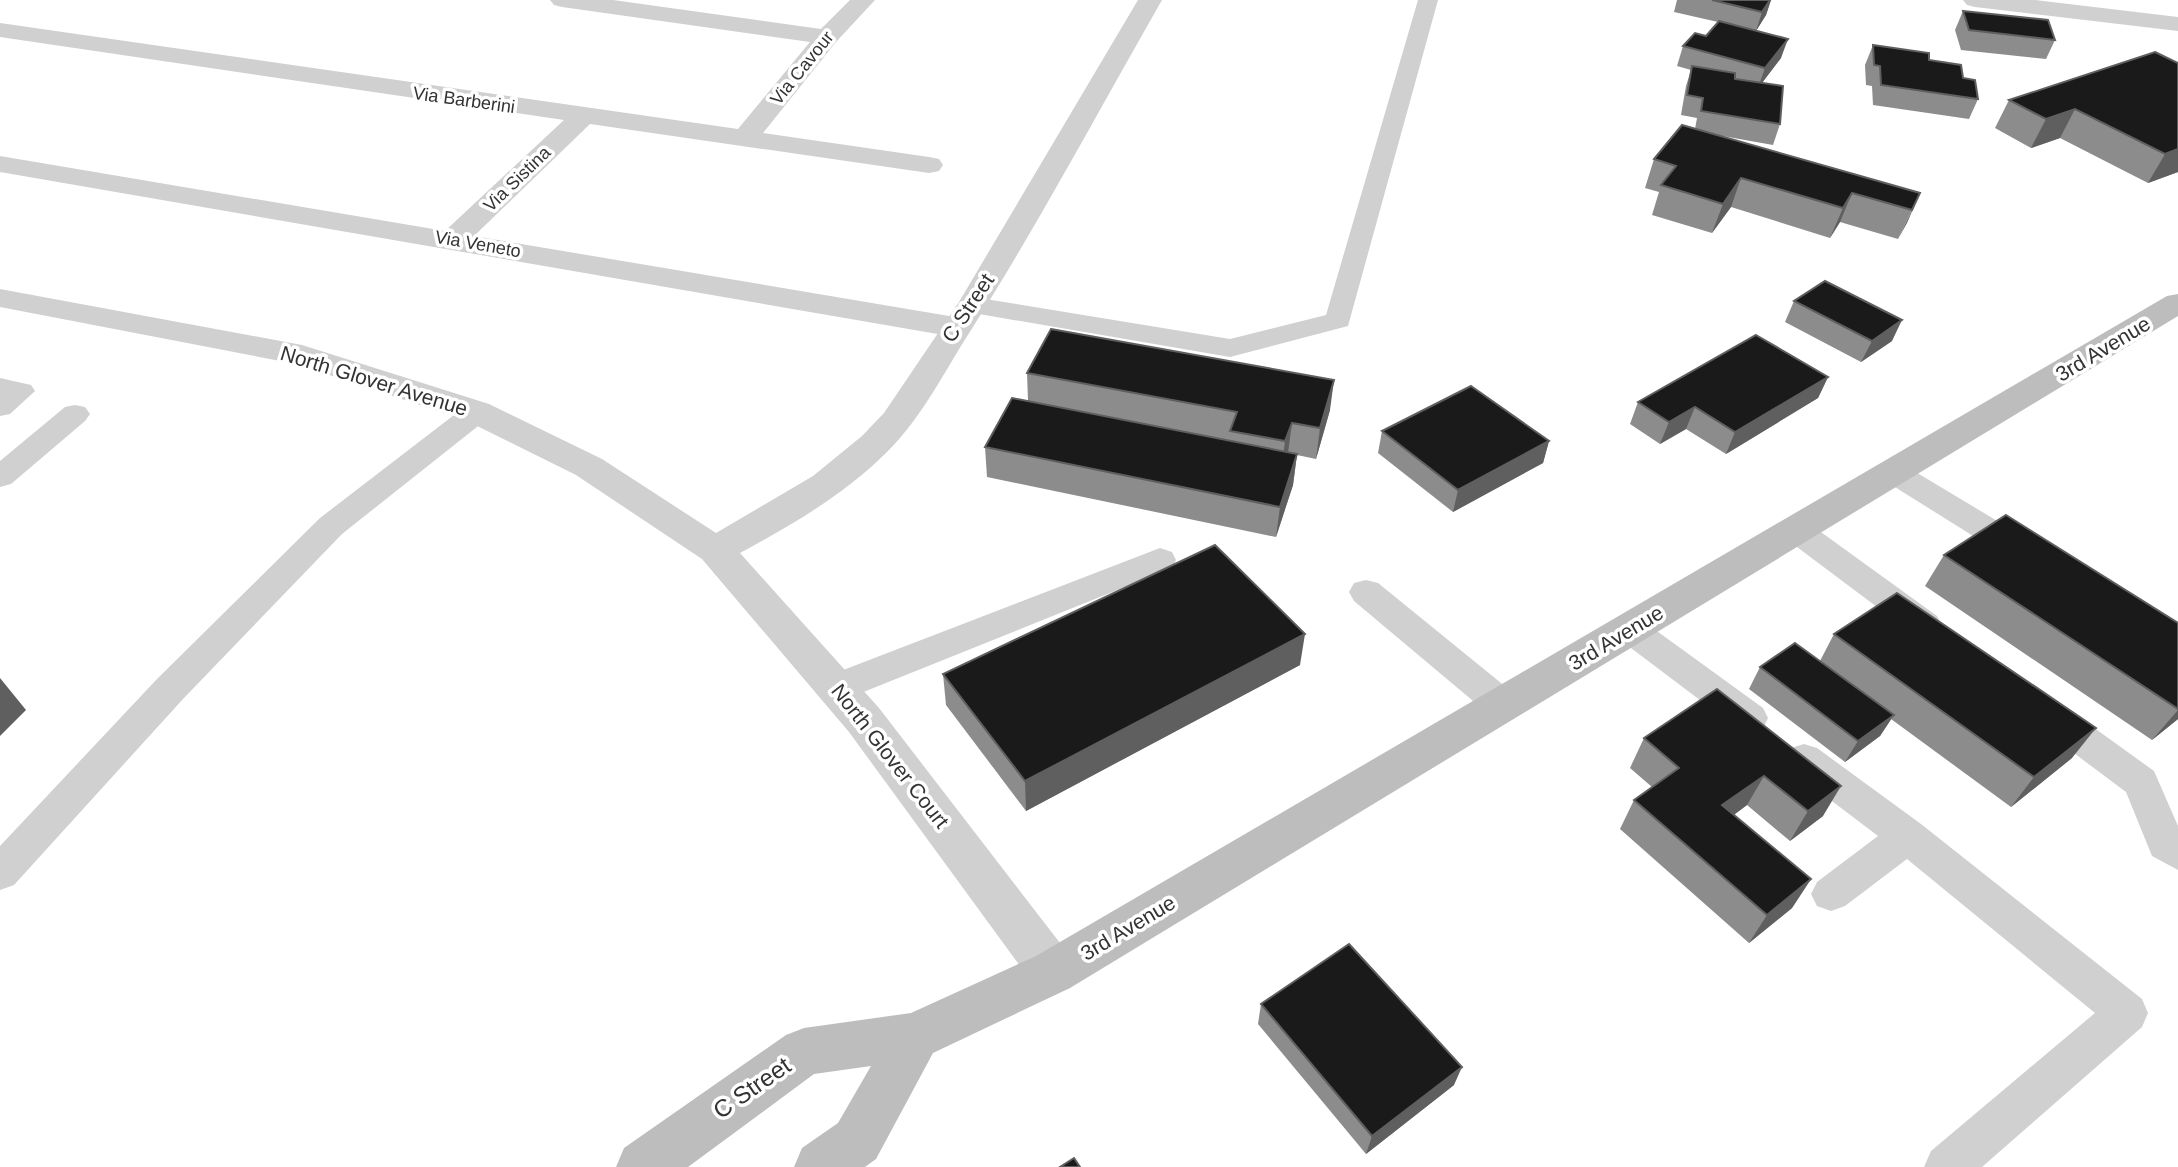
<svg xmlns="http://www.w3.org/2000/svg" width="2178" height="1167" font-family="Helvetica,sans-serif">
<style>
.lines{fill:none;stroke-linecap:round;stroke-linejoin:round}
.service{fill:#d0d0d0;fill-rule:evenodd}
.minor{fill:#d0d0d0;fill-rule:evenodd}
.tertiary{fill:#d0d0d0;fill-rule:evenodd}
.secondary{fill:#bdbdbd;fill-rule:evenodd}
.wall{fill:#8c8c8c}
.shaded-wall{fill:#5f5f5f}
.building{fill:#1a1a1a;stroke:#5f5f5f;stroke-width:2}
.labels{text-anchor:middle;stroke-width:7;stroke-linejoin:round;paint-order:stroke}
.far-street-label{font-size:18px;fill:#333;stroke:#fff}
.street-label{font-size:21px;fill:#333;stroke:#fff}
.near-street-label{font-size:24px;fill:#333;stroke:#fff}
</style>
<rect width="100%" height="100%" fill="#fff"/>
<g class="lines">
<!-- service -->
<g class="service">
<polygon points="1418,0 1438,0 1348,326 1230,357 973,313 963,311 959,305 963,299 973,297 1230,339 1326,315"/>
<polygon points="0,378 31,385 35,391 10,414 0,416"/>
<polygon points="477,403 487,405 492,412 487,419 342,534 183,699 14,885 0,890 0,846 157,679 320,518 467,405"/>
<polygon points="75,405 85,407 90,414 85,421 11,484 0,487 0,461 65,407"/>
<polygon points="1893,462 1904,465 2034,543 2038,551 2034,559 2022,562 2010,559 1882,479 1878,472 1882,465"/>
<polygon points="1796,519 1807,522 1937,616 1942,625 1937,634 1925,638 1913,634 1785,538 1780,530 1785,522"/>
<polygon points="1160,548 1172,552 1176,560 1172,568 851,697 838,701 825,697 820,687 825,677"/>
<polygon points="1366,580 1378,583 1517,696 1522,706 1517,716 1504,720 1491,716 1354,601 1349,592 1354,583"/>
<polygon points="1631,617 1643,621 1763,708 1768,718 1763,728 1750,732 1737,728 1619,639 1614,630 1619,621"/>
<polygon points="2048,700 2061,704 2154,771 2178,826 2178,870 2152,856 2126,792 2035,724 2030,714 2035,704"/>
<polygon points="1804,744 1817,748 1921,824 2142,999 2148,1013 2142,1027 1982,1167 1924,1167 1931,1151 2095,1013 1907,859 1845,906 1831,911 1817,906 1811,894 1817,882 1878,836 1791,770 1785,759 1791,748"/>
</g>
<!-- minor -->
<g class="minor">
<polygon points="550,0 613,0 821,29 850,0 875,0 836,42 763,133 929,157 939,159 943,165 939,171 929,173 590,124 474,236 955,317 966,320 971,327 966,334 955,337 0,172 0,156 445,231 564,120 0,37 0,23 738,129 810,42 562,7 554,5"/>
<polygon points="1963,0 2035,0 2178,17 2178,31 1975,7 1967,5"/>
</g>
<!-- tertiary -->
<path class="tertiary" d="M1138,0H1162C1099,110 1039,223 971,330C944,372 923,416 887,452C845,494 792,525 740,553L879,708L1070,956L1077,972L1070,988L1053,994L1036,988L849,732L702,559L576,475L465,420L296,364L0,307V289L302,345L489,404L602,459L716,533L813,476L862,436L884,413L959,302Z"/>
<!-- secondary -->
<polygon class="secondary" points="2178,294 2178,316 1070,988 933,1053 876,1159 865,1167 794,1167 802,1148 838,1123 871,1066 814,1074 688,1167 616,1167 624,1148 786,1035 804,1028 911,1013 1036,956 2167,296"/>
</g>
<!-- wall -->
<g class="wall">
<polygon points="1677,0 1771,0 1766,15 1756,31 1781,58 1762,83 1780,124 1773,145 1717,135 1920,193 1898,239 1840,222 1830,238 1731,207 1712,233 1652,215 1659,192 1645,188 1654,159 1695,129 1697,118 1681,115 1686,86 1691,70 1677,66 1683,46 1706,36 1718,22 1674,12"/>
<polygon points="1963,11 2055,40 2046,59 1961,50 1955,30"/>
<polygon points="1873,45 1929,60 1963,78 1978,99 1969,119 1873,105 1872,86 1866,85 1865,65"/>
<polygon points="2178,63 2178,172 2148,183 2060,138 2031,148 1995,128 2009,100"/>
<polygon points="1794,301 1892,341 1861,362 1785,322"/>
<polygon points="1027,373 1330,410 1316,459 1297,455 1293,485 1276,537 987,477 985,447 1028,401"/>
<polygon points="1828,377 1818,398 1726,454 1686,429 1660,444 1630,424 1638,402"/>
<polygon points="1382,431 1549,441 1543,463 1453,512 1378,453"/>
<polygon points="1944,555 2178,623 2178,719 2152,740 1925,586"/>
<polygon points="1834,634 2072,758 2011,807 1891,719 1880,736 1845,762 1749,689 1760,667 1820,661"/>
<polygon points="1300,665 1026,811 946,705 943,674"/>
<polygon points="1717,689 1823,816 1790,841 1747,805 1734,815 1811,879 1792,908 1749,943 1620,829 1634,800 1652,787 1630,768 1644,738"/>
<polygon points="1261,1004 1454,1085 1366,1154 1258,1024"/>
</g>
<!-- shaded-wall -->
<g class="shaded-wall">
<polygon points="1770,0 1771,0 1766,15 1756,31 1762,12"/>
<polygon points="1788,39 1781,58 1758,88 1765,68"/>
<polygon points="2075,109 2060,138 2031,148 2046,119"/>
<polygon points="2178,149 2178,172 2148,183 2165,154"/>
<polygon points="1741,178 1731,207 1712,233 1723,204"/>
<polygon points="1852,193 1840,222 1830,238 1843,208"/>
<polygon points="1920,193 1907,223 1898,239 1912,210"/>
<polygon points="1902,320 1892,341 1861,362 1872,341"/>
<polygon points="1828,377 1818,398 1726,454 1735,432"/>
<polygon points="1334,380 1330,410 1316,459 1320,428"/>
<polygon points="1695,407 1686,429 1660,444 1669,422"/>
<polygon points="1292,423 1288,453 1281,472 1285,441"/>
<polygon points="1549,441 1543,463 1453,512 1458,490"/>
<polygon points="1297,454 1293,485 1276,537 1280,507"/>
<polygon points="1305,634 1300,665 1026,811 1025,781"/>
<polygon points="0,678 26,710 0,736"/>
<polygon points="2178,709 2178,719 2152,740 2178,710"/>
<polygon points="1894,715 1880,736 1845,762 1858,741"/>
<polygon points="2096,728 2072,758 2011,807 2034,777"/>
<polygon points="1764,776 1747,805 1706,835 1722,805"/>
<polygon points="1841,786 1823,816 1790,841 1808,811"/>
<polygon points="1811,879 1792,908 1749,943 1767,915"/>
<polygon points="1462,1067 1454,1085 1366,1154 1372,1136"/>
</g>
<!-- building -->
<g class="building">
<polygon points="1712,0 1770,0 1762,12"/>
<polygon points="1963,11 2048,20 2055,40 1969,30"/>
<polygon points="1719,21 1788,39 1765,68 1683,46 1695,33 1706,36"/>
<polygon points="1873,45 1929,53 1929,60 1961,65 1963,78 1975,80 1978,99 1881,85 1880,66 1874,65"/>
<polygon points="2155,52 2178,63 2178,149 2165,154 2075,109 2046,119 2009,100"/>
<polygon points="1692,66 1735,73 1735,79 1783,86 1780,124 1701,111 1703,98 1687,95"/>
<polygon points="1682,125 1920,193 1912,210 1852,193 1843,208 1741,178 1723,204 1661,185 1676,166 1654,159"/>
<polygon points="1825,281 1902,320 1872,341 1794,301"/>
<polygon points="1051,329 1334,380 1320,428 1292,423 1285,441 1230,431 1237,412 1027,373"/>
<polygon points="1756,335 1828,377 1735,432 1695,407 1669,422 1638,402"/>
<polygon points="1471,386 1549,441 1458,490 1382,431"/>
<polygon points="1012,398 1297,454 1280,507 985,447"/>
<polygon points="2006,515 2178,623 2178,709 1944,555"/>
<polygon points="1215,545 1305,634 1025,781 943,674"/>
<polygon points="1897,593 2096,728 2034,777 1834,634"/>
<polygon points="1795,643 1894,715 1858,741 1760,667"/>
<polygon points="1717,689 1841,786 1808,811 1764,776 1722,805 1811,879 1767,915 1634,800 1679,768 1644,738"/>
<polygon points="1349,944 1462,1067 1372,1136 1261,1004"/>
<polygon points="1074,1158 1080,1167 1060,1167"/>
</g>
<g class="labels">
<!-- far-street labels -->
<g class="far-street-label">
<text transform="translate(802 68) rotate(-51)" y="6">Via Cavour</text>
<text transform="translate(464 100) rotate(8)" y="6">Via Barberini</text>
<text transform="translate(517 179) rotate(-44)" y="6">Via Sistina</text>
<text transform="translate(478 244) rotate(10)" y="6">Via Veneto</text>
</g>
<!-- street labels -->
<g class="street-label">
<text transform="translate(968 308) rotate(-57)" y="7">C Street</text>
<text transform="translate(2103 349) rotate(-31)" y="7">3rd Avenue</text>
<text transform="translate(374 381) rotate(17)" y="7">North Glover Avenue</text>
<text transform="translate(1616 638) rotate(-31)" y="7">3rd Avenue</text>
<text transform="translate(890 756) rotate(52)" y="7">North Glover Court</text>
<text transform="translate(1128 928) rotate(-31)" y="7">3rd Avenue</text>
</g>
<!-- near-street labels -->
<g class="near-street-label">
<text transform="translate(752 1088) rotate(-35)" y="8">C Street</text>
</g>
</g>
</svg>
